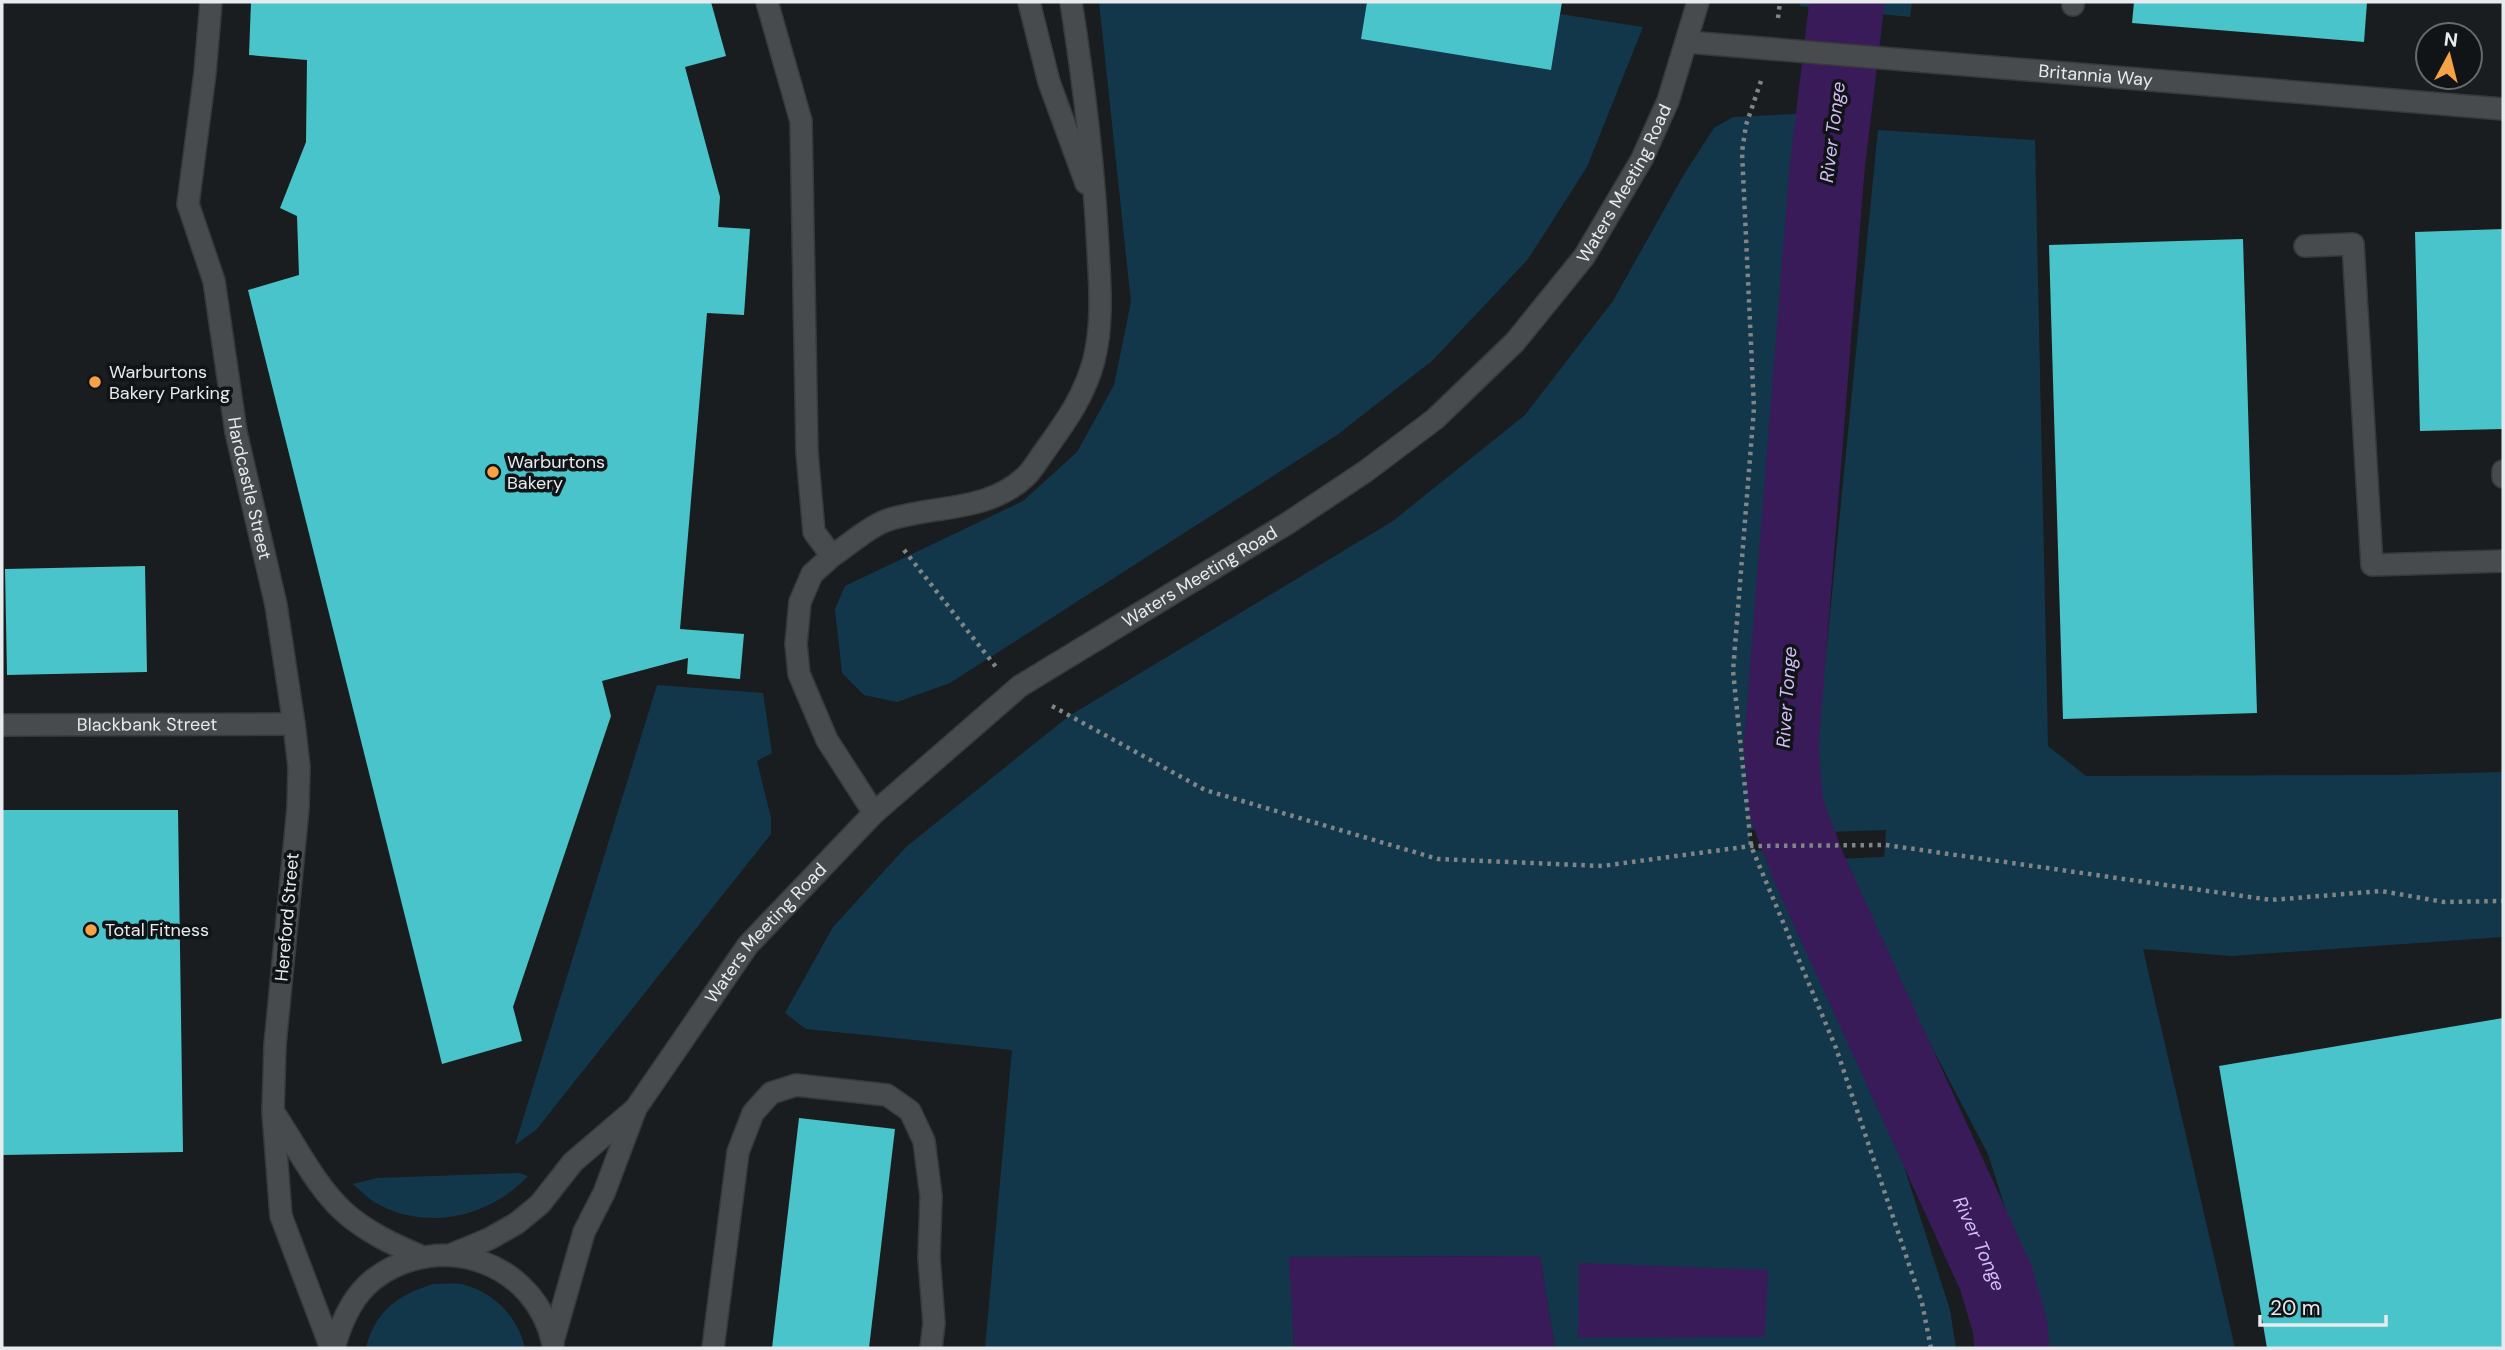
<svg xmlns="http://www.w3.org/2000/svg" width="2505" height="1350" font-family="'DM Sans',sans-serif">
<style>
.green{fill:#13374a}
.water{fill:#391b59}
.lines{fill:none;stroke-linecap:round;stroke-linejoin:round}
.river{stroke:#391b59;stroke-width:75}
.building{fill:#49c4ca}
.minor-casing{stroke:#37393b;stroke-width:24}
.path{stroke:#818587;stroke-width:4.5;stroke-dasharray:3.5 5;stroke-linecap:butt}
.minor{stroke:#474b4e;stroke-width:21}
.poi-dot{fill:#f6a247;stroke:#101416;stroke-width:2.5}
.labels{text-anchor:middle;stroke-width:7;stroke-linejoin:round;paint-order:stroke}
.street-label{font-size:18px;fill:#e8ebed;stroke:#101416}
.poi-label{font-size:18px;fill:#e8ebed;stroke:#101416;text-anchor:start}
.water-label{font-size:19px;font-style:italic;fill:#d2bcf5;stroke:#101416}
</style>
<rect width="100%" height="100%" fill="#191d1f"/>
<!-- green -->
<g class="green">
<polygon points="1099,2 1367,2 1361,39 1551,69 1560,14 1643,27 1587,167 1528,259 1433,360 1337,435 950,683 897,702 864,695 842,673 835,609 845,586 1023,501 1077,452 1114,385 1131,302"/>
<polygon points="1800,2 1912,2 1910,17 1800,6"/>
<polygon points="1815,113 1776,423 1757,735 1766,829 1749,830 1751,850 1774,851 1873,1070 1950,1310 1956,1348 1555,1348 1540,1256 1290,1257 1294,1348 985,1348 1012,1050 806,1029 785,1013 833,927 906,847 1069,716 1393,521 1525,415 1613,301 1683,176 1714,128 1733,117"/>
<polygon points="1878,130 2035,140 2048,746 2086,776 2394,775 2503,772 2503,937 2231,956 2143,949 2235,1348 2043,1348 2041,1320 1988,1154 1833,859 1884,857 1886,830 1827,832 1815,765"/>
<polygon points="657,685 763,693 772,753 757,761 771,818 771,834 536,1130 515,1145"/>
<path d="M519,1173L528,1176C488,1218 426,1232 374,1202C367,1197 360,1190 353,1184L377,1178Z"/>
<path d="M433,1284C442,1284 453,1283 461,1284C493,1291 518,1317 525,1348H366C375,1311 398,1295 433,1284Z"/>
</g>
<!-- water -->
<g class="water">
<polygon points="1540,1256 1555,1348 1294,1348 1289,1257"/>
<polygon points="1579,1263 1768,1270 1765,1337 1578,1338"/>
</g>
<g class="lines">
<!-- river -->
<path class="river" id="s1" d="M1847,2L1827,169L1781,748L1786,807L1808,866L1996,1278L2010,1326L2012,1348"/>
</g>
<!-- building -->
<g class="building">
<polygon points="251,2 711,2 726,56 685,67 720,197 718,227 750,229 744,315 707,313 680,629 744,634 740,679 687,674 688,658 602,681 611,716 513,1007 522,1041 442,1064 248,290 299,275 297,216 280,208 306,142 307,60 249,55"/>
<polygon points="1367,2 1562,2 1551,70 1361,39"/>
<polygon points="2134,2 2367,2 2364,42 2132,23"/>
<polygon points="2503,229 2503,429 2420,431 2415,232"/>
<polygon points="2243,239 2257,713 2063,719 2049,245"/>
<polygon points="145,566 147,672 7,675 5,569"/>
<polygon points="2,810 178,810 183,1152 2,1155"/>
<polygon points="2503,1018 2503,1348 2267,1348 2219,1066"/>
<polygon points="799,1118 895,1129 869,1348 772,1348"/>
</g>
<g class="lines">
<defs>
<g id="minor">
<path id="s2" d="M211,2L205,73L188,204L214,281L236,432L276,605L294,724L299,767L298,808L275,1045L273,1112L281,1216L331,1348"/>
<polyline points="767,2 801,121 807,452 814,532 832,556 812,574 800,602 796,644 799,674 827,740 874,813"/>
<polyline points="1029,2 1049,82 1086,183"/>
<polyline points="2073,5 2073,2"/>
<path id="s3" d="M1687,42L2503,109"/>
<polyline points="2305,246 2353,244 2372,565 2503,561"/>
<polyline points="2503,471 2503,477"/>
<path d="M832,556C849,545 867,528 885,521C930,505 987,513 1025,477C1032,471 1038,460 1044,452C1066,421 1084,397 1094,360C1103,323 1100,286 1098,249C1094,166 1084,84 1071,2"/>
<path id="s4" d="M2,725L294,724"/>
<path d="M274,1113C296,1145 315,1185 343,1211C366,1232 394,1245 423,1257"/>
<polyline points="450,1255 489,1239 517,1223 540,1204 573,1162 635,1109"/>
<path id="s5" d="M553,1341L584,1232L604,1193L636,1108L748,945L874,813L1020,686L1288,523L1366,471L1435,419L1515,342L1584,257L1642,159L1668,101L1698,2"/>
<path d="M334,1348C341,1322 352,1296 374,1279C440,1229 536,1262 553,1344"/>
<polyline points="713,1348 738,1152 753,1113 771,1093 796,1085 887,1095 910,1111 924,1141 931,1196 929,1258 934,1323 931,1348"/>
</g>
</defs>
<!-- minor casing -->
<use href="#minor" class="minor-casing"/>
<!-- path -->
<g class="path">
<polyline points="1778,18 1780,2"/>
<polyline points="1761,81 1746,125 1742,152 1754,408 1733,671 1751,846 1836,1048 1922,1303 1931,1348"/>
<polyline points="904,550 996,667"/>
<polyline points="1052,706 1205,790 1438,859 1602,866 1751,846 1886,845 2271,900 2381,891 2444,902 2503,901"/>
</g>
<!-- minor -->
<use href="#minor" class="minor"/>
</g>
<!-- markers -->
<g class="poi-dot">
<circle cx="95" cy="382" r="7"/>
<circle cx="493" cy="472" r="7"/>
<circle cx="91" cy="930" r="7"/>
</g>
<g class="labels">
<!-- street labels -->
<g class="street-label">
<text dy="6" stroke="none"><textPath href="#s3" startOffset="410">Britannia Way</textPath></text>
<text dy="6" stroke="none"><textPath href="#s5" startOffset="1620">Waters Meeting Road</textPath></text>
<text dy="6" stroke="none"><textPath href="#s2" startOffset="495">Hardcastle Street</textPath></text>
<text dy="6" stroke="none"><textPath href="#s5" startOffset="1032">Waters Meeting Road</textPath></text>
<text dy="6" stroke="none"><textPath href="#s4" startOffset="145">Blackbank Street</textPath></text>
<text transform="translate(287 917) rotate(-85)" y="6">Hereford Street</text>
<text dy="6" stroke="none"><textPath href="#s5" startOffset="466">Waters Meeting Road</textPath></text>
</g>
<!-- poi labels -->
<g class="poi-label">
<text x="109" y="378">Warburtons<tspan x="109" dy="21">Bakery Parking</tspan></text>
<text x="507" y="468">Warburtons<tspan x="507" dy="21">Bakery</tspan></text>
<text x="105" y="936">Total Fitness</text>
</g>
<!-- water labels -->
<g class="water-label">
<text transform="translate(1832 132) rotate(-83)" y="7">River Tonge</text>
<text transform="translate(1786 697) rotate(-86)" y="7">River Tonge</text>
<text dy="7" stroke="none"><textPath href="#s1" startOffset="1286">River Tonge</textPath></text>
</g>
</g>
<!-- border -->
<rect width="2505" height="1350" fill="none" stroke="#e8ebed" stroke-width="7"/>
<!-- north arrow -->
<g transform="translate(2449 56) rotate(7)"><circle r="33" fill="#101416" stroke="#666a6c" stroke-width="2"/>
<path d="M0-5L12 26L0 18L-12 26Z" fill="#f6a247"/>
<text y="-10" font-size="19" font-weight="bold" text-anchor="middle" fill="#e8ebed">N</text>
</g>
<!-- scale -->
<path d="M2260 1315v10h126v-10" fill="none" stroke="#e8ebed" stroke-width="3.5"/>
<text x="2270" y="1315" font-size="21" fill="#e8ebed" stroke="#101416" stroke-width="5" paint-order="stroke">20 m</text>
</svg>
